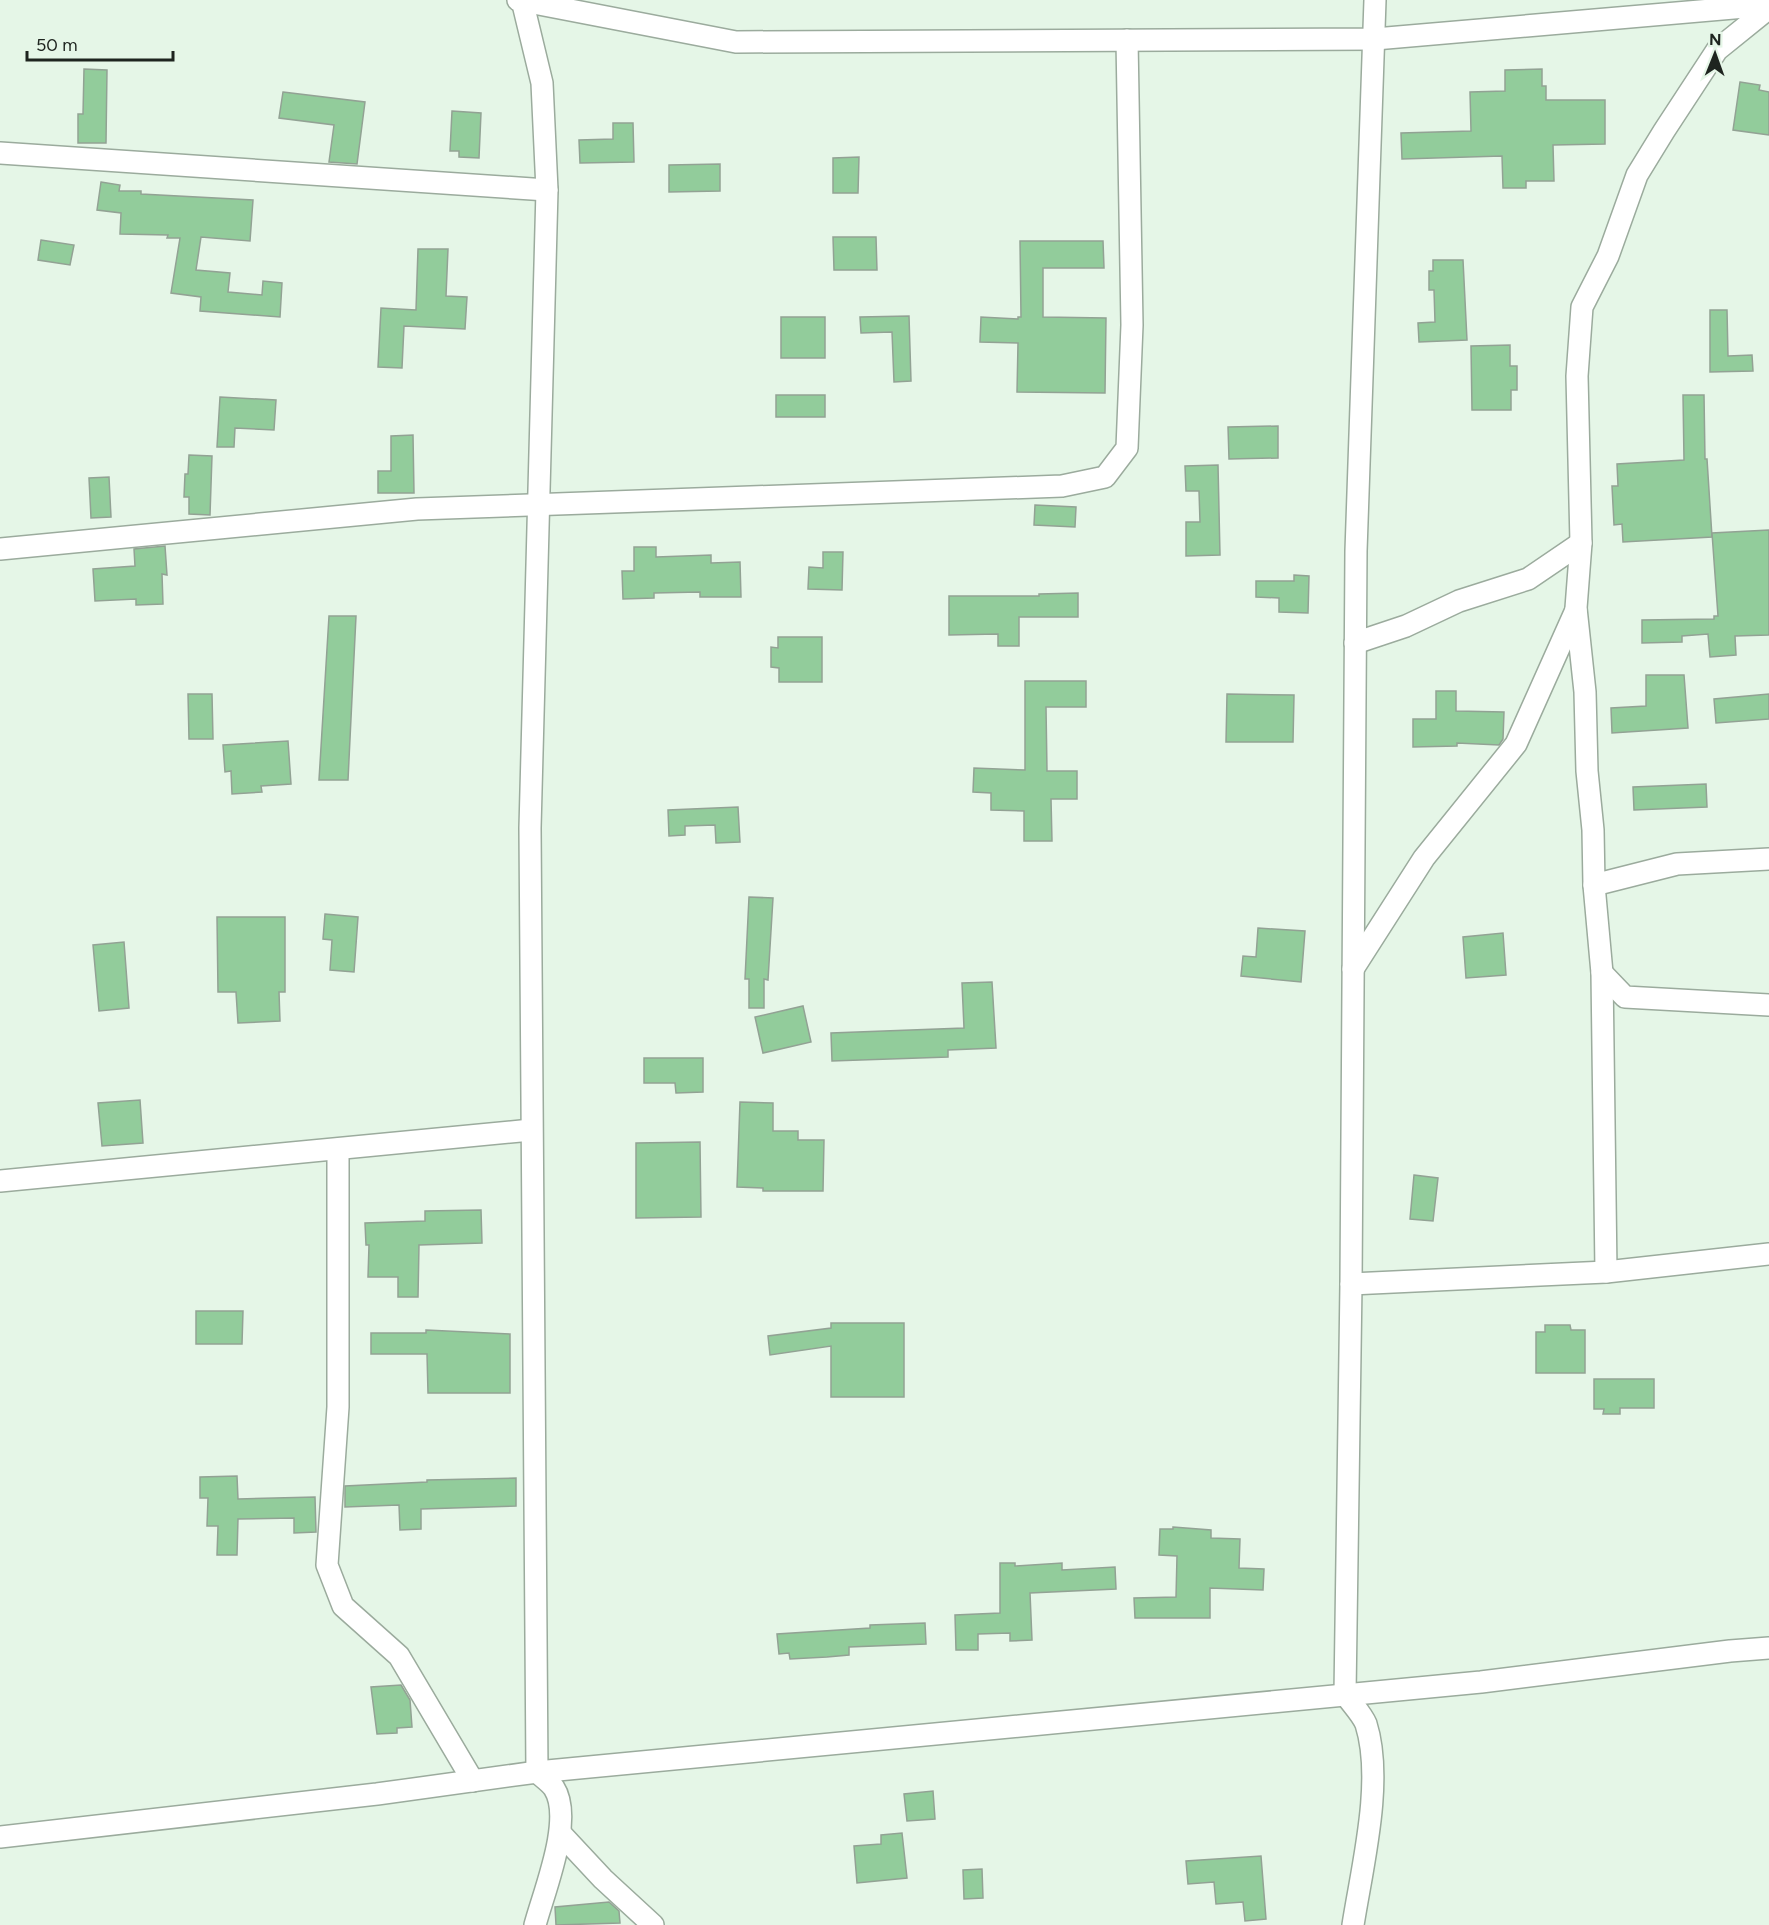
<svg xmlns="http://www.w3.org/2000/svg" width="1769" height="1925" font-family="Figtree,sans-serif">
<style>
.building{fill:#92cc9b;stroke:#92a294;stroke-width:1.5}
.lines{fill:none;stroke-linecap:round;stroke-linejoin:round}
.minor-casing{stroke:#9bab9d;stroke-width:24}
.minor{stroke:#fff;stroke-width:21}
</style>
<rect width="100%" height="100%" fill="#e5f6e7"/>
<!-- building -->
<g class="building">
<polygon points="84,69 107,70 106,143 78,143 78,114 83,114"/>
<polygon points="1542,69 1542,86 1546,86 1546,100 1605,100 1605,144 1553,145 1554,181 1526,181 1526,188 1503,188 1502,156 1402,159 1401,133 1471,131 1470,92 1505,91 1505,70"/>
<polygon points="1740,82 1760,85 1759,90 1769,92 1769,135 1733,130"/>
<polygon points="283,92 365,102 357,164 329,162 334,125 279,118"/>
<polygon points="452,111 481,113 479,158 459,157 459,151 450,151"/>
<polygon points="613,123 633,123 634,162 580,163 579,140 613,139"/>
<polygon points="859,157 858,193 833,193 833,158"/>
<polygon points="720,164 720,191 669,192 669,165"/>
<polygon points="101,182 120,185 119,191 141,191 141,194 253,200 250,241 201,237 196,270 230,273 228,292 262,295 263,281 282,283 280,317 200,311 201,297 171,293 180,238 167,238 168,235 120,234 121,213 97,210"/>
<polygon points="833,237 876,237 877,270 834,270"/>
<polygon points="41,240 74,245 70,265 38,260"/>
<polygon points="1020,241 1103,241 1104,268 1043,268 1043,317 1106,318 1105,393 1017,392 1018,343 980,342 981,317 1018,319 1018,317 1021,317"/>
<polygon points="418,249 448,249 446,296 467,297 465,329 404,326 402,368 378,367 381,308 416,310"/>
<polygon points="1433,260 1463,260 1467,340 1419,342 1418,323 1435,322 1434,290 1429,290 1429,271 1433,271"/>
<polygon points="1710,310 1727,310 1728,356 1752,355 1753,371 1710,372"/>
<polygon points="909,316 911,381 894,382 892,332 861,333 860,317"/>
<rect x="781" y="317" width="44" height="41"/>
<polygon points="1510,345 1510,366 1517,366 1517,390 1511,390 1511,410 1472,410 1471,346"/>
<rect x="776" y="395" width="49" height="22"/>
<polygon points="1683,395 1704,395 1705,459 1707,459 1712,537 1623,542 1622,524 1614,525 1612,486 1618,486 1617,464 1684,460"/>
<polygon points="220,397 276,400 274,430 235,428 234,447 217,447"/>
<polygon points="1278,426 1278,458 1229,459 1228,427"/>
<polygon points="413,435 414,493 378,493 378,471 391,471 391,436"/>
<polygon points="189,455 212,456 210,515 189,514 189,497 184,497 185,474 188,474"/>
<polygon points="1218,465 1220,555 1186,556 1186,522 1200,522 1199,491 1186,491 1185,466"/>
<polygon points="109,477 111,517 91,518 89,478"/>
<polygon points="1035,505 1076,507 1075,527 1034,525"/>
<polygon points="1769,530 1769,635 1735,636 1736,655 1710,657 1708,634 1682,636 1682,642 1642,643 1642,620 1714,619 1714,616 1718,616 1712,533"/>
<polygon points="165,546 167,575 162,574 163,604 136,605 136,599 95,601 93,569 135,566 134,549"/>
<polygon points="634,547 656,547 656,557 711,555 711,563 740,562 741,597 700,597 700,592 654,593 654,598 623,599 622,571 634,571"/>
<polygon points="823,552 843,552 842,590 808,589 809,567 823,568"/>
<polygon points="1294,575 1309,576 1308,613 1279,612 1279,598 1256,597 1256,581 1294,581"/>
<polygon points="1078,593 1078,617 1019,617 1019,646 998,646 998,634 949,635 949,596 1039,596 1039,594"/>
<polygon points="329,616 356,616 348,780 319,780"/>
<polygon points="778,637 822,637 822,682 779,682 779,668 771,667 771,647 778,648"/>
<polygon points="1646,675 1684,675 1688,728 1612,733 1611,708 1646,706"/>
<polygon points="1025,681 1086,681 1086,707 1046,707 1047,771 1077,771 1077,799 1051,799 1052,841 1024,841 1024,811 991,810 991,793 973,792 974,768 1025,770"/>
<polygon points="1436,691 1456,691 1456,711 1504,712 1503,739 1499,745 1457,743 1457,746 1413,747 1413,719 1436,719"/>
<polygon points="188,694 212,694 213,739 189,739"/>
<polygon points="1227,694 1294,695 1293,742 1226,742"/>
<polygon points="1769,694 1769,719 1716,723 1714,699"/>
<polygon points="288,741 291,784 261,786 262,792 232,794 231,771 225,772 223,745"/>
<polygon points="1706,784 1707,807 1634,810 1633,787"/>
<polygon points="738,807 740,842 716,843 715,825 685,826 685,835 669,836 668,810"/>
<polygon points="749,897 773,898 768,980 764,979 764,1008 749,1008 749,979 745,979"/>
<polygon points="325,914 358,917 354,972 330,970 332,940 323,939"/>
<polygon points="217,917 285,917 285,992 279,992 280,1021 238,1023 236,992 218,992"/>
<polygon points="1258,928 1305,931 1301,982 1241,976 1243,956 1256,957"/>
<polygon points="1503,933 1506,975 1466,978 1463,937"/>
<polygon points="124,942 129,1008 99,1011 93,945"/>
<polygon points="992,982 996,1048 948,1050 948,1057 832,1061 831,1033 964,1028 962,983"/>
<polygon points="803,1006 811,1042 763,1053 755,1017"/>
<polygon points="644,1058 703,1058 703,1092 676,1093 675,1083 644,1083"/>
<polygon points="140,1100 143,1143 102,1146 98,1103"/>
<polygon points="740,1102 773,1103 773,1131 798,1131 798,1140 824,1140 823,1191 763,1191 763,1188 737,1187"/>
<polygon points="700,1142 701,1217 636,1218 636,1143"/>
<polygon points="1414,1175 1438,1178 1433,1221 1410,1219"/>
<polygon points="481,1210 482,1243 419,1245 418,1297 398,1297 398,1277 368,1277 369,1245 366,1245 365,1223 425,1221 425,1211"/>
<polygon points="196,1311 243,1311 242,1344 196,1344"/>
<polygon points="831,1323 904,1323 904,1397 831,1397 831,1346 770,1355 768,1336 831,1328"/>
<polygon points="1545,1325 1570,1325 1571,1330 1585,1330 1585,1373 1536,1373 1536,1332 1545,1332"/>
<polygon points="426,1330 510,1334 510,1393 428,1393 427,1354 371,1354 371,1333 426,1333"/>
<polygon points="1594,1379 1654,1379 1654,1408 1620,1408 1620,1414 1603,1414 1604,1409 1594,1409"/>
<polygon points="237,1476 238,1499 315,1497 316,1532 294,1533 294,1518 238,1519 237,1555 217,1555 218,1526 207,1526 208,1498 200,1498 200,1477"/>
<polygon points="516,1478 516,1506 421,1509 421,1529 400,1530 399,1505 345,1507 345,1486 427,1482 427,1480"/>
<polygon points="1173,1527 1211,1530 1211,1538 1240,1539 1239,1568 1264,1569 1263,1590 1210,1588 1210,1618 1135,1618 1134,1598 1176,1597 1177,1556 1159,1555 1160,1529 1173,1529"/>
<polygon points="1000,1563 1015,1563 1015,1566 1062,1563 1062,1570 1115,1567 1116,1589 1030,1593 1032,1640 1010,1641 1010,1633 978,1634 978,1650 956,1650 955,1615 1000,1613"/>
<polygon points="925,1623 926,1644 849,1647 849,1655 827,1657 790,1659 789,1653 779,1654 777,1634 870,1628 870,1625"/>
<polygon points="401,1685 410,1700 412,1727 397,1728 397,1733 377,1734 371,1687"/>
<polygon points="933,1791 935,1819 907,1821 904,1794"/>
<polygon points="902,1833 907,1878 857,1883 854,1846 881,1844 881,1835"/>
<polygon points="1261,1856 1266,1919 1245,1921 1243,1902 1216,1904 1214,1882 1188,1884 1186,1861"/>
<polygon points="982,1869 983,1898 964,1899 963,1870"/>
<polygon points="609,1902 619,1911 620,1923 556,1925 555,1907"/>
</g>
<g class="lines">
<defs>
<g id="minor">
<polyline points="518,0 736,42 1375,39 1769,5"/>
<path d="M522,0L542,83L547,190L530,828L537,1772C542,1777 550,1782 554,1788C574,1819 544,1891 535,1925"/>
<polyline points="0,153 547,190"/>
<polyline points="0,549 417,509 1062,486 1105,477 1127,448 1132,325 1127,40"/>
<polyline points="1355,643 1406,626 1459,601 1528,579 1581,543"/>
<polyline points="1594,885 1677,864 1769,859"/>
<polyline points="1353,969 1424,858 1516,744 1576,610"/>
<polyline points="1602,973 1625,997 1769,1005"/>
<polyline points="338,1149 338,1407 327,1565 343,1606 399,1656 473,1781"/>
<polyline points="0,1181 531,1130"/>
<polyline points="1606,1272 1602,973 1594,885 1593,830 1587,771 1585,692 1576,608 1581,543 1577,376 1582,307 1608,256 1637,175 1664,131 1717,50 1769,8"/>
<polyline points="1351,1284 1606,1272 1769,1254"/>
<polyline points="561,1834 603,1879 653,1925"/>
<polyline points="0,1837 377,1794 537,1772 1481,1682 1730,1651 1769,1648"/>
<path d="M1353,1925C1362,1867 1384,1781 1366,1724C1362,1714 1351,1703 1345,1694L1351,1284L1356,551L1375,0"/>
</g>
</defs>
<!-- minor casing -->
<use href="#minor" class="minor-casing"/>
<!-- minor -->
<use href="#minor" class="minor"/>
</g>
<!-- north arrow -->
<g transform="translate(1715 54) rotate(1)" stroke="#e5f6e7" stroke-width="4.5" paint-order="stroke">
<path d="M0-4.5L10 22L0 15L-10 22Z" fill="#1e241f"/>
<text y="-9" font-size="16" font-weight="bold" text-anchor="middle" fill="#1e241f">N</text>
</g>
<!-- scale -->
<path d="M27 51v9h146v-9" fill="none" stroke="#1e241f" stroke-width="3"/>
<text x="36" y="51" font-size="18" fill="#1e241f" stroke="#e5f6e7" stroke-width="4.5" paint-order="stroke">50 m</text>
</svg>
